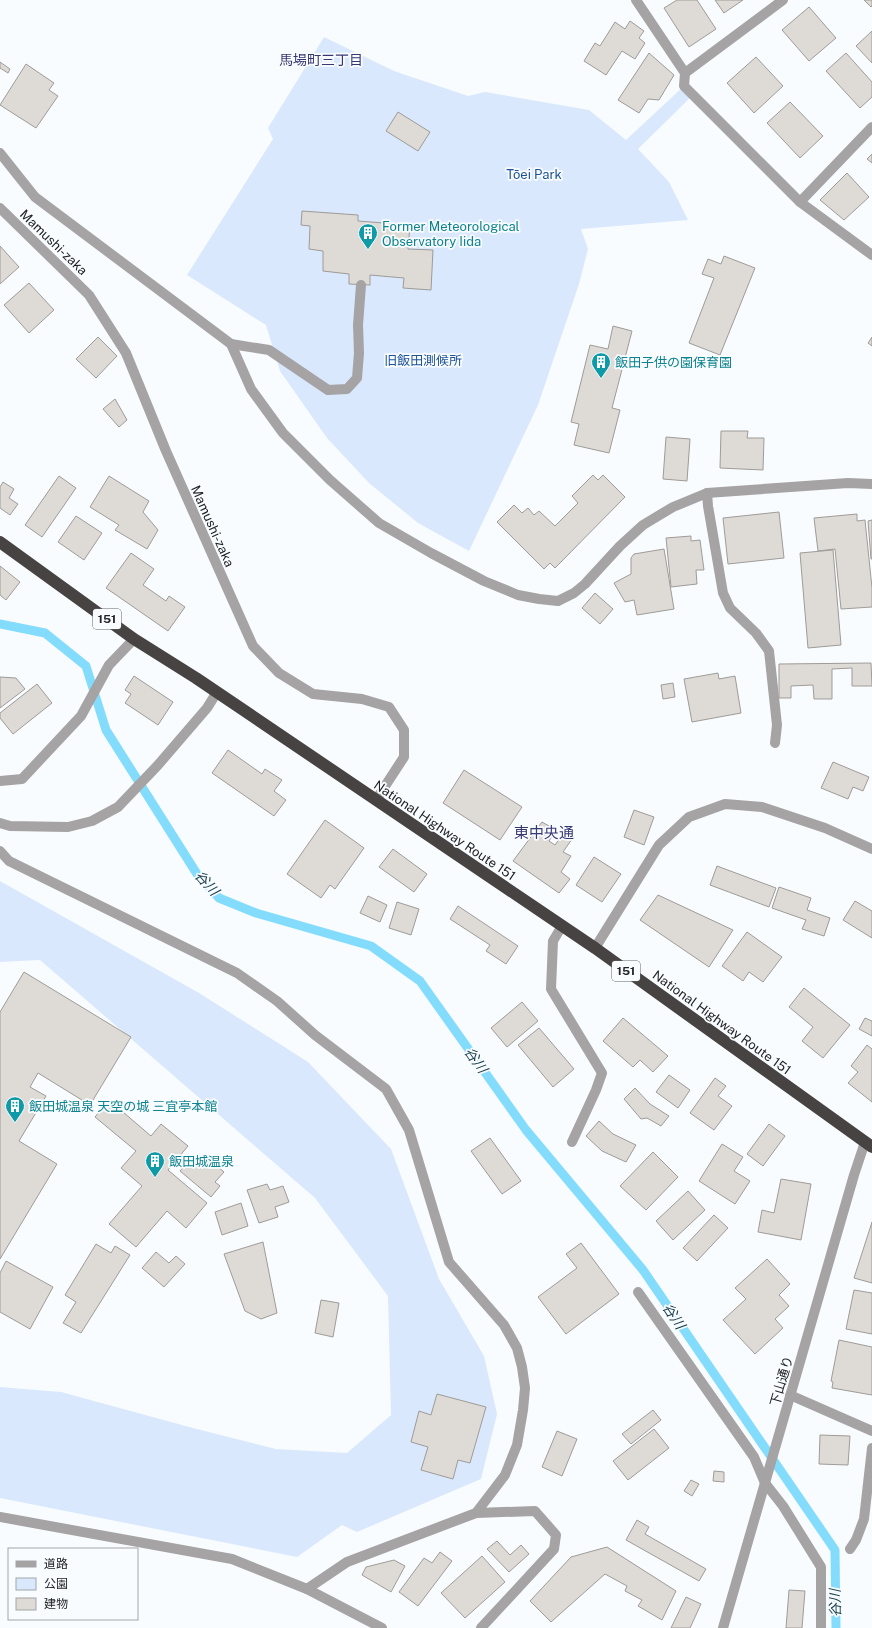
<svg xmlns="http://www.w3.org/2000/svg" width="872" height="1628" font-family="'Public Sans','Noto Sans JP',sans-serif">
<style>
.green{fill:#d9e8fd}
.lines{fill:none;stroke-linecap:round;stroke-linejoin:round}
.stream{stroke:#84dcfd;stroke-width:9}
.building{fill:#dedbd7;stroke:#9e9b98}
.minor{stroke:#a5a3a3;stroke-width:10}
.highway{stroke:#474342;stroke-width:12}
.labels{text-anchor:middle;stroke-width:3.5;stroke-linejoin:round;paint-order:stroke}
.shield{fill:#f9fcff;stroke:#626466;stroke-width:1}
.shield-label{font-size:12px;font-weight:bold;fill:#222325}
.park-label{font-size:13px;fill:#1e5398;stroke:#f9fcff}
.culture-label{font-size:13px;fill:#0d838f;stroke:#f9fcff;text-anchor:start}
.street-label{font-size:13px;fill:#222325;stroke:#f9fcff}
.neighbourhood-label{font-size:14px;fill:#373772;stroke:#f9fcff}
.water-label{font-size:14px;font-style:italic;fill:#153d4b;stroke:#f9fcff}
.quarter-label{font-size:15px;fill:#373772;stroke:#f9fcff}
</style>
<rect width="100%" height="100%" fill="#f9fcff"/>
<!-- green -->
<g class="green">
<polygon points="324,37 394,71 468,96 485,92 589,110 626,140 684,86 693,95 638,149 669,182 688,220 581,229 588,249 579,284 538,405 469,551 418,523 369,483 327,438 280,371 266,325 187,275 273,139 268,128"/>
<polygon points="0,881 199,993 308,1062 391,1149 439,1279 484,1356 497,1414 481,1479 357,1532 342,1525 297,1557 0,1498 0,1387 61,1392 193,1428 276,1449 347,1453 391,1415 388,1296 315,1198 40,960 0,962"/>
</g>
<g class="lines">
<!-- stream -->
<polyline class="stream" points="0,624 45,633 86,666 106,730 197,874 219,898 256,913 371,946 420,981 526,1130 643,1270 835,1550 836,1628"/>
</g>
<!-- building -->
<g class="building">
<polygon points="677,0 697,0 716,29 689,47 664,8"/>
<polygon points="715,0 743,0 724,13"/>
<polygon points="864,0 872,0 872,6 871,7"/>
<polygon points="809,7 836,38 809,61 782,30"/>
<polygon points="630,21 644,31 639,38 645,43 635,59 622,51 606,75 584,61 595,43 600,46 615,22 625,29"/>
<polygon points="872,31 872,63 856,46"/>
<polygon points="649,53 674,75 659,100 648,99 639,113 618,100"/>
<polygon points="846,53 872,82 872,97 860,108 826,71"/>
<polygon points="756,57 783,86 754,113 727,83"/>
<polygon points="0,62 10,69 8,73 0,68"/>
<polygon points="26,64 54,83 49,90 58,96 36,128 0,105"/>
<polygon points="790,102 823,136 800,158 767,123"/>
<polygon points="398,112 430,132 418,151 386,131"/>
<polygon points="872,154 872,163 867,159"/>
<polygon points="847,173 869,197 844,220 820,200"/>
<polygon points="302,211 358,215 358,221 410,225 408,249 433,250 431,290 403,288 404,278 370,275 370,285 349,284 349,274 323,271 323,251 309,249 310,226 301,225"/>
<polygon points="0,246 19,267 0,284"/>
<polygon points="724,256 755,268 720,355 689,343 714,278 702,274 708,259 721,264"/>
<polygon points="29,283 54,310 29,333 4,305"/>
<polygon points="613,326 632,331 612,408 620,410 609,453 574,445 579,424 571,422 590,345 608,349"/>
<polygon points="98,337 117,356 96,378 76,359"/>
<polygon points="872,337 872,346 868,343"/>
<polygon points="115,399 127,420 119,427 103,409"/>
<polygon points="721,431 748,431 747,438 764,438 763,470 720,468"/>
<polygon points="666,437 690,439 687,481 663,479"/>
<polygon points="593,475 598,480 603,475 625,497 555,568 550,563 544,569 497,522 514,505 522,513 528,508 534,515 539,511 555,526 578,503 572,496"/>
<polygon points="59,476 76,488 42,537 25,525"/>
<polygon points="109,476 149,501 143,512 158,530 147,549 115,530 119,525 90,507"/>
<polygon points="3,482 14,489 9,498 18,504 10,515 0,508 0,487"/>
<polygon points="779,512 784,558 728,564 723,518"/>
<polygon points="857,514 857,521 865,520 872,588 872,607 841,609 835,549 818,551 814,518"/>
<polygon points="76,516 102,533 84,560 58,542"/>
<polygon points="872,520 872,559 871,559 868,521"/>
<polygon points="691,536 691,541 700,540 704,570 696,570 697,584 671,587 666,538"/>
<polygon points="664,549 674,609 637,615 634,600 625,602 614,583 631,574 631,558 634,554"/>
<polygon points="833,550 841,645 808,648 800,553"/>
<polygon points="131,553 154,569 143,585 166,601 169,596 185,607 168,631 106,588"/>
<polygon points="0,566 20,582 6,600 0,595"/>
<polygon points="595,593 613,609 600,624 582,608"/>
<polygon points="871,663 872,686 852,686 852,668 832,669 832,699 814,699 813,685 791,686 791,698 779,698 779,664"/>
<polygon points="718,673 719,679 735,676 741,713 692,722 684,679"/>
<polygon points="134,676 173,702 158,725 125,703 131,694 125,690"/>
<polygon points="0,677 16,678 25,689 0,708"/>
<polygon points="673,683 675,697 663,699 661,685"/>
<polygon points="37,684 52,703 13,734 0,718 0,713"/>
<polygon points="228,750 262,774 265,769 282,780 274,791 286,800 274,816 212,773"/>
<polygon points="833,762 869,777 863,791 853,787 848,799 821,788"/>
<polygon points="464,770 522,807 500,840 443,803"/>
<polygon points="634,810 654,817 644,845 624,837"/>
<polygon points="325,820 364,848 335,889 330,885 321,898 287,874"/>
<polygon points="542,822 556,830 549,841 555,845 564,832 572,839 563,852 571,856 561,872 570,879 559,893 513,861"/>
<polygon points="393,849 427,874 414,892 379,867"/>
<polygon points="594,857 621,874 602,902 576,885"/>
<polygon points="717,866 776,888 769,907 710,885"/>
<polygon points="779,887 811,898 807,910 830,918 824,936 802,929 806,920 772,908"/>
<polygon points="658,895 733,930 709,967 640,920"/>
<polygon points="368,896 387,905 380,922 360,913"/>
<polygon points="855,901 872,911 872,938 843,920"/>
<polygon points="397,902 419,909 411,935 389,928"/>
<polygon points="458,906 518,946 506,964 486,951 490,945 450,919"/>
<polygon points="747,932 782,957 763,982 749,972 743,981 722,966"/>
<polygon points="24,972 131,1037 90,1105 38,1073 30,1087 46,1096 19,1141 57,1164 0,1259 0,1012"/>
<polygon points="804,988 850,1025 823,1058 802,1041 813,1027 789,1007"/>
<polygon points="522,1002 538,1021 507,1047 491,1028"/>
<polygon points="623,1018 668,1056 653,1072 640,1060 633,1067 603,1041"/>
<polygon points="865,1018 872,1021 872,1036 859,1029"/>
<polygon points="539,1028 574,1069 553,1087 518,1045"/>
<polygon points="867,1045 872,1049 872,1102 848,1083 858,1072 851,1066"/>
<polygon points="669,1075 690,1090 678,1108 656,1092"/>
<polygon points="715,1078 726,1086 718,1096 732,1106 714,1130 690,1113"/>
<polygon points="635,1088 650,1104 669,1116 661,1126 647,1118 641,1119 624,1099"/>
<polygon points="109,1100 151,1136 161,1124 188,1146 168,1170 207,1203 186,1228 167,1211 136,1247 109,1224 142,1186 121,1168 136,1151 95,1117"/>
<polygon points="599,1121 613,1134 636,1145 626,1162 602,1151 586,1136"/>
<polygon points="769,1124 785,1136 763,1166 747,1154"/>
<polygon points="490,1138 521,1181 502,1194 471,1151"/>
<polygon points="722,1144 743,1157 734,1171 750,1181 735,1204 699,1181"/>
<polygon points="653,1152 678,1177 646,1210 620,1186"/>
<polygon points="203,1154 224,1172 215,1182 220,1186 211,1197 180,1171 190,1159 195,1163"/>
<polygon points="781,1179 811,1184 801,1240 758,1232 762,1210 774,1213"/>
<polygon points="267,1184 270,1190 283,1186 289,1202 275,1207 278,1217 259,1223 247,1190"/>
<polygon points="688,1191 705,1210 673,1240 656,1221"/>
<polygon points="241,1203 248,1226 222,1235 215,1212"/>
<polygon points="714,1215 728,1228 697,1261 683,1248"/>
<polygon points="872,1222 872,1283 854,1278"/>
<polygon points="263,1242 277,1313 261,1319 245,1311 224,1254"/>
<polygon points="581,1243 619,1294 566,1334 538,1297 577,1268 566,1254"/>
<polygon points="96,1244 111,1253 115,1246 130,1255 81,1333 63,1323 76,1302 65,1295"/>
<polygon points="156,1252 169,1263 176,1256 185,1264 164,1287 142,1268"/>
<polygon points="767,1259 790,1284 779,1295 789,1306 775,1319 783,1328 755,1354 723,1320 746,1299 735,1288"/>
<polygon points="6,1261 53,1287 30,1329 0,1312 0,1273"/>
<polygon points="854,1290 872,1293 872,1334 846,1329"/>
<polygon points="321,1300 339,1303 333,1337 315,1333"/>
<polygon points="839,1340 872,1347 872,1395 832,1388 833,1382 831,1381"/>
<polygon points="437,1394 486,1407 470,1463 458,1460 453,1479 421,1470 428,1447 411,1442 419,1411 431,1415"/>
<polygon points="653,1410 661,1420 631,1444 622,1434"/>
<polygon points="654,1429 669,1448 628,1480 613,1461"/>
<polygon points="557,1431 577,1439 562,1476 542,1467"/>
<polygon points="820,1435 850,1436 848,1465 819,1464"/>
<polygon points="714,1471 724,1472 724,1482 713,1481"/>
<polygon points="691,1480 699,1484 692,1496 684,1491"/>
<polygon points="637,1520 649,1527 645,1534 706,1569 699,1581 626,1540"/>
<polygon points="497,1541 510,1555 521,1545 529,1554 509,1572 487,1549"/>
<polygon points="607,1547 676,1591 662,1620 638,1606 642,1600 625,1591 627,1586 605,1574 551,1622 530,1601 571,1557"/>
<polygon points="440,1552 452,1561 418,1606 399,1592 424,1558 432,1563"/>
<polygon points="482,1556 505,1582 465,1618 441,1593"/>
<polygon points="394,1560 405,1566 391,1592 362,1575 366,1567"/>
<polygon points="789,1590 805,1591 802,1628 786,1628"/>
<polygon points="686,1597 701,1604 690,1628 671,1628"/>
</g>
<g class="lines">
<!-- minor -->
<g class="minor">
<polyline points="636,0 685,73 684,86 800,202 872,255"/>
<polyline points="685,73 783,0"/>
<polyline points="0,153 35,197 231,344 251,389 283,433 330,480 379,523 431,553 484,581 518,595 539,599 558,601 574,593 585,584 620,546 643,525 673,507 707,493 848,483 872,484"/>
<polyline points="800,202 872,127"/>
<polyline points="0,208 89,295 126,353 166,451 253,646 279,673 313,694 362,699 389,707 404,730 404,757 376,800"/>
<polyline points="231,344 269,350 328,390 347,389 357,378 359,353 358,325 361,285"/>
<polyline points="707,493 708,506 723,593 730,608 756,633 769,651 777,725 775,743"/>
<polyline points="0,781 22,779 81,716 109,665 134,639"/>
<polyline points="0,823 10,826 68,827 92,821 118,807 158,765 207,708 217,692"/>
<polyline points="0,851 9,861 237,973 277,1001 315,1035 386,1089 409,1130 449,1262 504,1325 517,1348 522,1367 525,1388 523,1410 517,1445 505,1475 476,1513"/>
<polyline points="562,926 553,941 551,989 602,1073 596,1090 572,1142"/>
<polyline points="595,948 659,845 689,817 725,804 762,807 825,828 872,849"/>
<polyline points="638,1292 754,1457 765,1483 783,1506 821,1567 821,1628"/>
<polyline points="790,1395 872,1431"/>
<polyline points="0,1517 232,1559 307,1589 382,1628"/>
<polyline points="850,1549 856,1540 864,1519 872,1448"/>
<polyline points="307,1589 347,1562 476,1513 535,1511 556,1535 554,1549 481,1628"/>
<polyline points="723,1628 854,1175 865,1142"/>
</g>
<!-- highway -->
<polyline class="highway" points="0,542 134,639 196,678 595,948 872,1147"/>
</g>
<!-- icons -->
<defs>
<symbol id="building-pin" viewBox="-11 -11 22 30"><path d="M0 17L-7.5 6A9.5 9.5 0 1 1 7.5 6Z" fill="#0f9aa8" stroke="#f9fcff"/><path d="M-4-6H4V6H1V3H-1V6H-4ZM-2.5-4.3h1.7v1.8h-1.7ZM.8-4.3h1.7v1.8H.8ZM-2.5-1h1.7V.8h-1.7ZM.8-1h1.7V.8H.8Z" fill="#fff"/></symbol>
</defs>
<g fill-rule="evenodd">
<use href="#building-pin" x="357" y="222" width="22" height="30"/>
<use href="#building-pin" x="590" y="351" width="22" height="30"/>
<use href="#building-pin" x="4" y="1095" width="22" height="30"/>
<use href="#building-pin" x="144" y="1150" width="22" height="30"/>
</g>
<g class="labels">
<!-- shield labels -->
<g class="shield">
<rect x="93" y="609" width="28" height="20" rx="3"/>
<rect x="612" y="961" width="28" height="20" rx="3"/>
</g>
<g class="shield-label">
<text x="107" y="623">151</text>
<text x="626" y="975">151</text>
</g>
<!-- park labels -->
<g class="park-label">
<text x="534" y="179">Tōei Park</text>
<text x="423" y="365">旧飯田測候所</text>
</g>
<!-- culture labels -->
<g class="culture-label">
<text x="382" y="231">Former Meteorological<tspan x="382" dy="15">Observatory Iida</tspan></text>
<text x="615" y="367">飯田子供の園保育園</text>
<text x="29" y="1111">飯田城温泉 天空の城 三宜亭本館</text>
<text x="169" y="1166">飯田城温泉</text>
</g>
<!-- street labels -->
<g class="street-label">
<text transform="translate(54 242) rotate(44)" y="5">Mamushi-zaka</text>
<text transform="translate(213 526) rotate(66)" y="5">Mamushi-zaka</text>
<text transform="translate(445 830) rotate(34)" y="5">National Highway Route 151</text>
<text transform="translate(722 1022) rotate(36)" y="5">National Highway Route 151</text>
<text transform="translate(781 1381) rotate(-74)" y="5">下山通り</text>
</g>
<!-- neighbourhood labels -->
<g class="neighbourhood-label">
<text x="321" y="65">馬場町三丁目</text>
</g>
<!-- water labels -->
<g class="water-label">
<text transform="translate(207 883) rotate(48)" y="5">谷川</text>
<text transform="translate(476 1060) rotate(55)" y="5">谷川</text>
<text transform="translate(674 1316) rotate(56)" y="5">谷川</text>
<text transform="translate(835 1603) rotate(-91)" y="5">谷川</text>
</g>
<!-- quarter labels -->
<g class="quarter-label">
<text x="544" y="838">東中央通</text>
</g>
</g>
<!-- legend -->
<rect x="8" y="1548" width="130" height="72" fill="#f9fcff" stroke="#a3a5a8"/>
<rect x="16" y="1561" width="20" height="6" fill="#a5a3a3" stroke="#a3a5a8"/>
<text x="44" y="1568" font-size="12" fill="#222325">道路</text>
<rect x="16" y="1578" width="20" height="12" fill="#d9e8fd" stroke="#a3a5a8"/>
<text x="44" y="1588" font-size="12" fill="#222325">公園</text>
<rect x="16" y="1598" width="20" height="12" fill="#dedbd7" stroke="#a3a5a8"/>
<text x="44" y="1608" font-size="12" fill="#222325">建物</text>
</svg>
